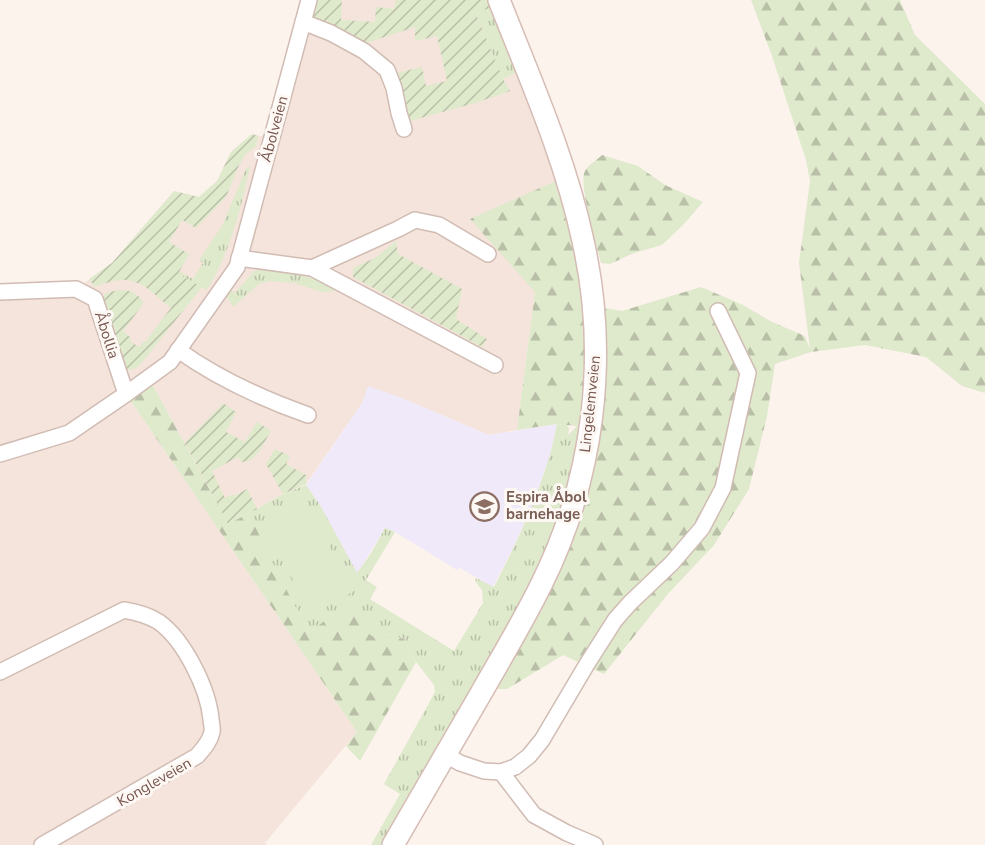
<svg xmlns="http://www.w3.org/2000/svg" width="985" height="845" font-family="'Nunito Sans',sans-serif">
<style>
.residential{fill:#f4e4db}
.education{fill:#f0e9f9}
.grass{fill:url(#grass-tufts)}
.forest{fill:url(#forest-firs)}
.park{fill:#deeacb}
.garden{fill:url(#garden-furrows)}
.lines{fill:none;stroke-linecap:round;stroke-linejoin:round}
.minor-casing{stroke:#d1bcb4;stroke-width:18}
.secondary-casing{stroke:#d6bcb5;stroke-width:24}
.minor{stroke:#fff;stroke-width:15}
.secondary{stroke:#fff;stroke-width:21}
.labels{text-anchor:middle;stroke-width:6;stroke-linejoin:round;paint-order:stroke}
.street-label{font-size:15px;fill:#77564f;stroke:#fef8f4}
.education-label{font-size:15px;font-weight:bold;fill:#785e54;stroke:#fef8f4;text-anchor:start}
</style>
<defs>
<pattern id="grass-tufts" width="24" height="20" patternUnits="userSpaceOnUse" patternTransform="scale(1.5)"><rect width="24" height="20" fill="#deeacb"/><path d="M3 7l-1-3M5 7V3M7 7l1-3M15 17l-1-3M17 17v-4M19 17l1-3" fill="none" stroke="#b9c0a7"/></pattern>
<pattern id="forest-firs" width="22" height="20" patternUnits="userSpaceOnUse" patternTransform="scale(1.5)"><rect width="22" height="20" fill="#deeacb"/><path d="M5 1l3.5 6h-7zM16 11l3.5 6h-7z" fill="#b9c0a7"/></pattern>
<pattern id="garden-furrows" width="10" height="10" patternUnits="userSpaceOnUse" patternTransform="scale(1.5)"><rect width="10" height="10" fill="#deeacb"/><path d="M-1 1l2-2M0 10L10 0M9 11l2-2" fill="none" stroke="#b9c0a7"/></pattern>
</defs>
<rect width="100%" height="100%" fill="#fcf3ed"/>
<!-- residential -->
<polygon class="residential" points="309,0 499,0 567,176 535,292 517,430 489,435 406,400 362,403 306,484 281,495 228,524 149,378 126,394 357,732 265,843 267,845 0,845 0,292 76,289 112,263 174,191 199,197 217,181 231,152 252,134 260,136 266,135"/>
<!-- education -->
<polygon class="education" points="368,386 402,398 489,435 557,424 549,459 532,505 514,546 493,587 460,568 457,570 395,532 385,528 357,574 320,505 306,485 362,403"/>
<!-- grass -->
<g class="grass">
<polygon points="491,8 518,72 503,79 475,11"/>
<path d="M250,166C241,209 230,252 207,290L178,274L179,271L193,279L203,263L199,260L222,226L246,169Z"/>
<path d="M267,268C291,270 313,279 335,286V291L322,292L294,283L270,281L259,284L233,307L226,295L231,290L235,293L254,271Z"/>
<path d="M594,399L572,507L393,845H371L400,794L384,784L435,692L434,685L410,654L404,639L389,634L375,638L333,615L309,633L255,530L249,513L281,495L306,485L320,505L357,573L371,553L385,528L395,532L366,580L377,587L370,599L454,651L483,603L482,590L475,581L476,578L494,587C515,546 534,505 548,461C552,449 554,437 557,424L567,425L569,428L568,435L577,426Z"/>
</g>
<!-- forest -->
<g class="forest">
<polygon points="751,0 900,0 915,35 985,104 985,393 962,386 926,357 865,345 811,352 775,364 767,416 749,489 714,545 667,595 604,674 563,655 507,689 483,689 543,582 593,401 577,426 557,424 517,430 535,292 470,219 567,176 594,306 622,311 701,287 743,305 772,322 805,336 810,349 799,263 810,181 806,160 771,53"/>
<path d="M602,155L638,166L665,185L703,202L683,225L662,245L634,253L610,264L601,263C597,246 578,184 585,171C588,165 597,160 602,155Z"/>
<polygon points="149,378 228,524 249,513 267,552 309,633 333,614 353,614 366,632 375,638 389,634 404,639 410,654 416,662 360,761 346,746 357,732 126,394"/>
</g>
<!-- park -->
<polygon class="park" points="301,503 306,504 354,591 312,615 262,524"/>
<!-- garden -->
<g class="garden">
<polygon points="312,0 342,0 341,20 375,22 376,7 394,9 396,0 488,0 491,8 475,12 503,79 510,91 475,103 410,121 397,73 422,67 426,86 447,81 437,36 415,41 415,27 366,43 335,29 312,17"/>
<path d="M252,134L258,136L256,146L246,154L239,165L226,197L196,228L182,220L169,242L189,254L178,274L202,287L140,365C133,370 129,372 121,366L104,310V294C118,289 134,287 143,302L141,307L123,331L131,338L130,341L139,347L143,342H145L171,308C156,297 143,279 122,280C113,280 102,284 94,287L93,284L89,279L112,263L174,191L199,197L217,181L231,152Z"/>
<polygon points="396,241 398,254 462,289 456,319 487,339 482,347 353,277 353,268 375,258"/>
<path d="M223,403L236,412L226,432L245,442L257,422L271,431C264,442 257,462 242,462L238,457L212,471L225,498L233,494L234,496L247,489L257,509L228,524L185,443Z"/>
<polygon points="275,449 290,456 286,464 306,475 306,484 283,494 266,464"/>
</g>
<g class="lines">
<defs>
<g id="minor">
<polyline points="303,22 331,33 364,51 387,70 394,88 399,113 404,129"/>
<polyline points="239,258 312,268 495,365"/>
<polyline points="312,268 398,229 415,220 439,225 488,254"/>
<polyline points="0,292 76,289 95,299 126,394"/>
<path d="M178,350C217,378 263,399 308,415"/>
<polyline points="0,454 69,433 126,394 170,362 237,267 309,0"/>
<path d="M0,672L124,610C136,612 148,615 159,622C184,640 208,688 211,719C211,723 213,728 212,732C210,742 203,749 197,756L42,845"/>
<polyline points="446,755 460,763 484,771 501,772 515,767 529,756 542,740 587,664 615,620 630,603 672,563 702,528 723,488 748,373 718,311"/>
<polyline points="501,772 534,815 567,833 595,845"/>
</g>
<path id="secondary" d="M393,845C422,795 451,745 480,695C501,658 523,622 542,583C594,478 609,356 583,241C565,157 530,79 499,0"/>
</defs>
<!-- minor casing -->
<use href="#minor" class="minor-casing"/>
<!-- secondary casing -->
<use href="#secondary" class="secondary-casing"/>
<!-- minor -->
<use href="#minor" class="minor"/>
<!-- secondary -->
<use href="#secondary" class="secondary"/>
</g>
<!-- icons -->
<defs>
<symbol id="school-ring" viewBox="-11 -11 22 22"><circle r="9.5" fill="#fef8f4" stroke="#8d6e63" stroke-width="1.5"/><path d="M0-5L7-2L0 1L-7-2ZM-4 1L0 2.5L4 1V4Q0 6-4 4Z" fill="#8d6e63"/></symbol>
</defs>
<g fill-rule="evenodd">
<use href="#school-ring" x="468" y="490" width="33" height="33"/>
</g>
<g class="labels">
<!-- street labels -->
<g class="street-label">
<text transform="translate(274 129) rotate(-75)" y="5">Åbolveien</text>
<text transform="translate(107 335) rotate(72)" y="5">Åbollia</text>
<text transform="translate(590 404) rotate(-84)" y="5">Lingelemveien</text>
<text transform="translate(154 782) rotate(-30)" y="5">Kongleveien</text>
</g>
<!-- education labels -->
<g class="education-label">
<text x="506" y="502">Espira Åbol<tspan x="506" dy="17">barnehage</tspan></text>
</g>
</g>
</svg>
